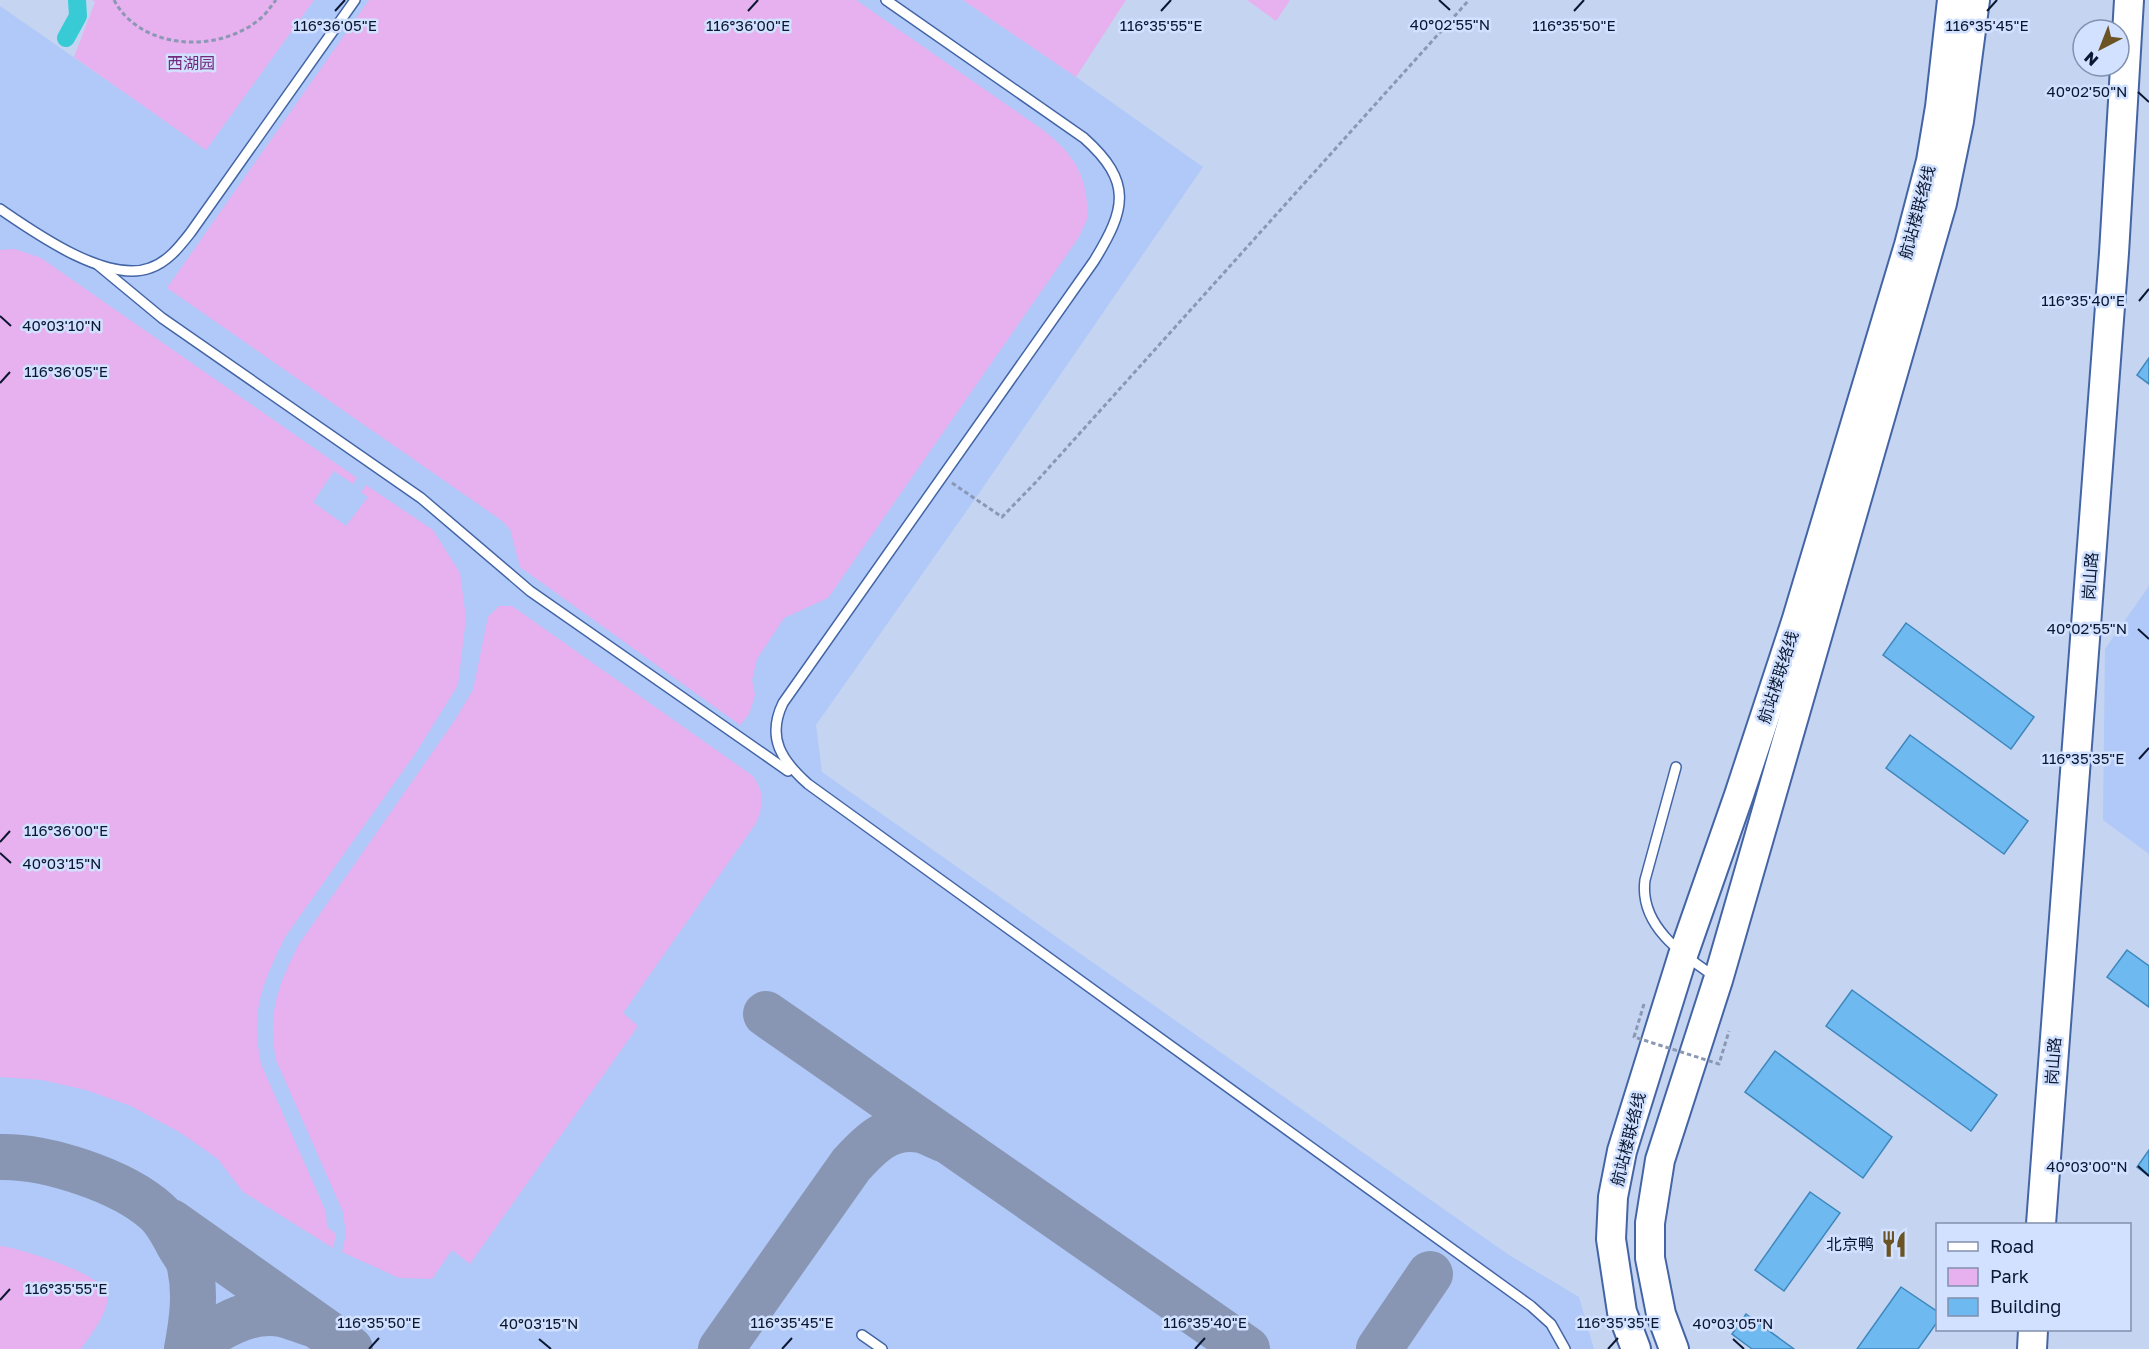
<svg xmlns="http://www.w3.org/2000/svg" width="2149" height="1349" font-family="'Golos Text','Noto Sans SC',sans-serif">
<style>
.built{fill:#b0c9f8}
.green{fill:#e7b0ee}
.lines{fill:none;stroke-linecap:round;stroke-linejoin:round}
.canal{stroke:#38cbd6;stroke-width:18}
.taxiway{stroke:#8896b3;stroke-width:46}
.building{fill:#6fb9f1;stroke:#3d87bc;stroke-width:1.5}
.service-casing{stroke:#4465a5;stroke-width:12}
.primary-casing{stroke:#4465a5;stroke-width:32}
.path{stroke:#8a98b4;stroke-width:3;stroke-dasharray:4.5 3;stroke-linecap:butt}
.service{stroke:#fff;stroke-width:9}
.primary{stroke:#fff;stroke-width:28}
.path-bridge{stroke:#8a98b4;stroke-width:3;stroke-dasharray:4.5 3;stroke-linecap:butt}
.ticks{fill:none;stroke:#0a1731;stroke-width:2}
.labels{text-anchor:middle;stroke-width:5;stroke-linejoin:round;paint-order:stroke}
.park-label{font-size:16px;fill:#732a7d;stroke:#d1e1ff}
.street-label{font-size:16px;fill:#0a1731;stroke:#d1e1ff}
.poi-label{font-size:16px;fill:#0a1731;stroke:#d1e1ff;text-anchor:end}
.ticks-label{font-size:15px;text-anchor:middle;fill:#0a1731;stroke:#d1e1ff;stroke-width:5;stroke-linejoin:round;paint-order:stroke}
</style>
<rect width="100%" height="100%" fill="#c5d4f1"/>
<!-- built -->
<g class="built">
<polygon points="314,0 963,0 1076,77 1203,167 975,499 816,725 822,772 1509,1255 1579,1297 1594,1349 0,1349 0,6 206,149"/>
<polygon points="2149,586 2149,854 2103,820 2105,649"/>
</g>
<!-- green -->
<g class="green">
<polygon points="92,0 314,0 206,150 74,57 95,2"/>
<path d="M369,0H856L1043,130C1066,148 1082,166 1086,195C1087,202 1088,212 1087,219C1085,225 1081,231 1079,237L828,598L784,618L757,659L752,680L755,695L749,714L740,725L520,567L510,529L501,520L167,288Z"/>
<polygon points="963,0 1126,0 1076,77"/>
<polygon points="1247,0 1290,0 1276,21"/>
<path d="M15,249L41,258L357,478L353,484L334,471L313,502L346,526L368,497L361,492L366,485L433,530L460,573L466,618L458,685L415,754L285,937C262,985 250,1010 261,1064L326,1212L327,1227L336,1234L333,1248L243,1192L218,1159L181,1133L131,1106L86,1090L42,1080L0,1077V250Z"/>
<path d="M499,606H512L753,776C765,795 764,803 756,823L623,1013L638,1026L470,1264L452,1250L432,1279L399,1278L342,1252L346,1234L343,1212L276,1060C267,1012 278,986 299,944L455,720L473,690L488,617Z"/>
<path d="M0,1246C20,1248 98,1273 106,1291C113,1309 90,1335 81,1349H0Z"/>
</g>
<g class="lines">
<!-- canal -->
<polyline class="canal" points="66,38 78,16 77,0"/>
<!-- taxiway -->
<g class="taxiway">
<polyline points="766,1014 1247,1349"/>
<path d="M0,1157C47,1156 123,1181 157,1212C167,1221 174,1236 180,1247C184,1253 189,1260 190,1267C196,1294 192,1322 187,1349"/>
<polyline points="171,1222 350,1349"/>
<path d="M192,1349C215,1328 249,1308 282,1314C291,1316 300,1320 309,1323"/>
<path d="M721,1349L851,1165C870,1144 889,1124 921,1130C928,1132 936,1136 943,1139"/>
<polyline points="1379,1349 1430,1274"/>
</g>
</g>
<!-- building -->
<g class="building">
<polygon points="2149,358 2149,384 2137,375"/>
<polygon points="1906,623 2034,717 2011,749 1883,655"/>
<polygon points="1910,735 2028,821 2004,854 1886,768"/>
<polygon points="2127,950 2149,966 2149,1007 2107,977"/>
<polygon points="1852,990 1997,1095 1971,1131 1826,1026"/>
<polygon points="1775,1051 1892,1137 1863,1178 1745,1092"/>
<polygon points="2149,1150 2149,1176 2137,1167"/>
<polygon points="1810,1192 1840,1213 1784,1291 1755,1270"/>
<polygon points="1901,1287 1938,1312 1938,1321 1918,1349 1857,1349"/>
<polygon points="1746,1314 1794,1349 1752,1349 1732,1334"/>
</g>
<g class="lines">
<defs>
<g id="service">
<path d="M886,0L1084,138C1133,182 1126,209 1094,261L783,703C766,738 782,761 808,784L1531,1306L1551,1324L1565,1349"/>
<path d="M0,209C35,233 107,284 150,268C168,262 180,246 191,232L355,0"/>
<polyline points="98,265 162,318 421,498 530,591 788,771"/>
<path d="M1676,767L1645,880C1639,925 1681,954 1714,976"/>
<polyline points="862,1335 882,1349"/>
</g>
<g id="primary">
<polyline points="2041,1224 2114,253 2129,0"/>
<polyline points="1636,1349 1622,1312 1611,1239 1613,1197 1622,1151 1683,955 1739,795 1796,622 1909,245 1931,161 1940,107 1952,0"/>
<polyline points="1674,1349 1661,1314 1650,1258 1650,1223 1660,1160 1718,980 1942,203 1959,121 1975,0"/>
<polyline points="2032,1349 2033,1330"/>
</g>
</defs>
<!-- service casing -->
<use href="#service" class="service-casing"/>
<!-- primary casing -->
<use href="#primary" class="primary-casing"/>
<!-- path -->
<g class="path">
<path d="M114,0C141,51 220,54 261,18C267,13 271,6 276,0"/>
<polyline points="952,483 1002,517 1036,482 1469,0"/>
</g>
<!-- service -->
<use href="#service" class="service"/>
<!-- primary -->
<use href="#primary" class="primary"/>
<!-- path-bridge -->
<polyline class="path-bridge" points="1644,1004 1634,1037 1719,1064 1729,1031"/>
</g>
<!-- ticks -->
<path class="ticks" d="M1439,0L1450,10M335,11L345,0M748,11L758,0M1161,11L1171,0M1574,11L1584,0M1987,11L1997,0M2138,92L2149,102M2139,301L2149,289M0,316L11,326M0,383L10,372M2138,629L2149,639M2139,759L2149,748M0,842L10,831M0,853L11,863M2138,1166L2149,1176M0,1300L10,1289M539,1339L551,1349M1733,1339L1744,1349M369,1349L379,1338M782,1349L792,1338M1195,1349L1205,1338M1608,1349L1618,1338"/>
<!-- icons -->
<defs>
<symbol id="restaurant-bare" viewBox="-9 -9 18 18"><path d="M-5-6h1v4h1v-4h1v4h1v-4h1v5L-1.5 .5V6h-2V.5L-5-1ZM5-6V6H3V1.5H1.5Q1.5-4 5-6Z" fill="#6b5323" stroke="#d1e1ff" stroke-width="2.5" paint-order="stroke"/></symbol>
</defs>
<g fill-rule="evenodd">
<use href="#restaurant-bare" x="1875" y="1225" width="38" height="38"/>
</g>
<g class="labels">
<!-- park labels -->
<g class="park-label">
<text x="191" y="69">西湖园</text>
</g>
<!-- street labels -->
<g class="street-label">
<text transform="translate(1917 212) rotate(-75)" y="6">航站楼联络线</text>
<text transform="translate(2090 576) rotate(-86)" y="6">岗山路</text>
<text transform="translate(1778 677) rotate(-72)" y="6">航站楼联络线</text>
<text transform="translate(2053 1061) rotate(-86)" y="6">岗山路</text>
<text transform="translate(1628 1139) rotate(-76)" y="6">航站楼联络线</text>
</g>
<!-- poi labels -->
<g class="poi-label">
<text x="1874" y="1250">北京鸭</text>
</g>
</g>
<g class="ticks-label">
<text x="1450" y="30">40°02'55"N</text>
<text x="335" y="31">116°36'05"E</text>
<text x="748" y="31">116°36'00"E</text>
<text x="1987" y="31">116°35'45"E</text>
<text x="1161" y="31">116°35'55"E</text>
<text x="1574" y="31">116°35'50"E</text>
<text x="2087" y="97">40°02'50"N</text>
<text x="2083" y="306">116°35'40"E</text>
<text x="62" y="331">40°03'10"N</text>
<text x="66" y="377">116°36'05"E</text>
<text x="2087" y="634">40°02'55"N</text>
<text x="2083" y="764">116°35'35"E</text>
<text x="66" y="836">116°36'00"E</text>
<text x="62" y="869">40°03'15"N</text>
<text x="2087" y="1172">40°03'00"N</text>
<text x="66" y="1294">116°35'55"E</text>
<text x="379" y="1328">116°35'50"E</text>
<text x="792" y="1328">116°35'45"E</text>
<text x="1205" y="1328">116°35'40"E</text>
<text x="1618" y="1328">116°35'35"E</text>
<text x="539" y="1329">40°03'15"N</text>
<text x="1733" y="1329">40°03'05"N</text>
</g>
<!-- legend -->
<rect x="1936" y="1223" width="195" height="108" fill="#d1e1ff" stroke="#8190ad" stroke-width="1.5"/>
<rect x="1948" y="1242" width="30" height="9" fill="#ffffff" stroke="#8190ad" stroke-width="1.5"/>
<text x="1990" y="1253" font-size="18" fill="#0a1731">Road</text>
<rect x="1948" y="1268" width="30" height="18" fill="#e7b0ee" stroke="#8190ad" stroke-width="1.5"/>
<text x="1990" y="1283" font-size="18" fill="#0a1731">Park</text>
<rect x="1948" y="1298" width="30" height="18" fill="#6fb9f1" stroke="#8190ad" stroke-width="1.5"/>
<text x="1990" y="1313" font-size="18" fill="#0a1731">Building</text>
<!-- north arrow -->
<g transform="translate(2101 48) rotate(222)"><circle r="28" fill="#d1e1ff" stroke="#8190ad" stroke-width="1.5"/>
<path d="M0-4.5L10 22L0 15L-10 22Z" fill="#6b5323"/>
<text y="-9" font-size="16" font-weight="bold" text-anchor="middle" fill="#0a1731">N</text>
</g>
</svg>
